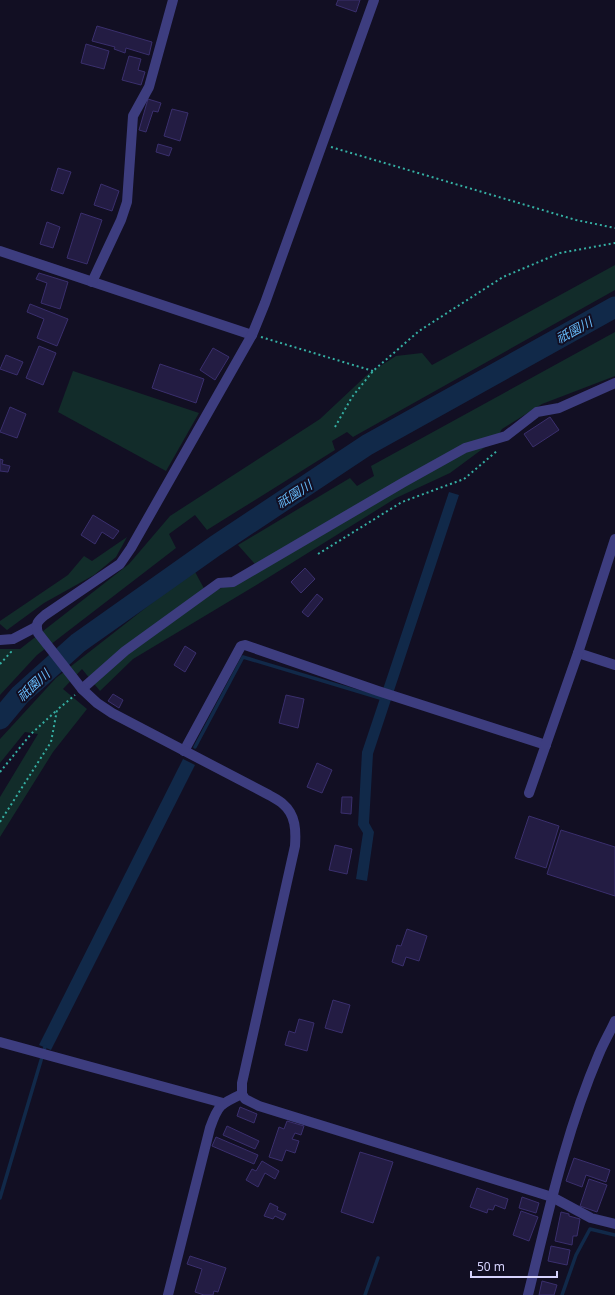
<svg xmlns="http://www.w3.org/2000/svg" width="615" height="1295" font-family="'Noto Sans','Noto Sans JP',sans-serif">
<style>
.green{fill:#122c2a}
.water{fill:#112949}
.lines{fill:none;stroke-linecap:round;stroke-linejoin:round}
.stream{stroke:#112949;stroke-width:3.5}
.river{stroke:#112949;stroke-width:21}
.building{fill:#231c43;stroke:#3a2f6d}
.path{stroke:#35afa3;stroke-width:2;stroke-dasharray:2 3;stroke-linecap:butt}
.minor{stroke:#3d3d7f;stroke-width:10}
.tertiary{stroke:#3d3d7f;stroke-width:10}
.labels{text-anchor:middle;stroke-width:4;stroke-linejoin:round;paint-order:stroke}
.water-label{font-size:13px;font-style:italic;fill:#66b9f7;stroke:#120f23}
</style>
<rect width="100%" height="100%" fill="#120f23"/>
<!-- green -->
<g class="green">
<polygon points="615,265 615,290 353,437 347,432 332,441 335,450 207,530 195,515 169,534 176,548 37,655 0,695 0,649 20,649 129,564 170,516 320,419 368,374 396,356 422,353 432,365"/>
<polygon points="615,332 615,376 542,404 502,429 496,439 450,473 396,498 258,584 133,659 100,691 82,669 63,689 87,709 53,752 0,837 0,797 38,734 25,732 0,763 0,739 56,678 194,570 207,594 261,571 238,545 350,478 357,486 374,476 371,466"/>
<polygon points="73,371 199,413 166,471 58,412"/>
<polygon points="127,537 116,557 94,575 44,603 7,630 0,624 0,621 68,575 84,556 92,561"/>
</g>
<!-- water -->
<g class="water">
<polygon points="449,492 459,495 373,754 369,823 374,832 367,881 356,879 363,833 358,825 362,752"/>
<polygon points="183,759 195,765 51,1050 39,1045"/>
</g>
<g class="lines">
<!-- stream -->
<g class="stream">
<polyline points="195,747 243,657 380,698"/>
<polyline points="0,1198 45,1047"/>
<polyline points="365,1295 378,1258"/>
<polyline points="562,1295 576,1255 590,1229 615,1235"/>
</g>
<!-- river -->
<polyline class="river" points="0,719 20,695 78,643 215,546 367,445 615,307"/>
</g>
<!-- building -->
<g class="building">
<polygon points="338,0 360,0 356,12 336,5"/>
<polygon points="97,26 152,42 149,55 126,48 125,53 114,49 115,47 92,41"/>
<polygon points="86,44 109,51 104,69 81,63"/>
<polygon points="129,56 141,59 138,70 145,72 141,85 122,80"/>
<polygon points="148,99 161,103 158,112 153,111 146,132 139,130"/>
<polygon points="172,109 188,113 180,141 164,136"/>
<polygon points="158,144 172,148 169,156 156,152"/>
<polygon points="58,168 71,172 63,194 51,190"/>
<polygon points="101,184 119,191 112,211 94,205"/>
<polygon points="81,213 102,220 87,264 67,258"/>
<polygon points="47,222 60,227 53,248 40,244"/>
<polygon points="39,273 68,282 60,309 41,303 47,283 36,279"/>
<polygon points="30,304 68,319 57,346 37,338 44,319 27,312"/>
<polygon points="39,346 56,353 43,385 26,378"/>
<polygon points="213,348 229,357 215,380 200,370"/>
<polygon points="6,355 23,362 17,375 0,369"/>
<polygon points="160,364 204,379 196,403 152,388"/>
<polygon points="10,407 26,414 17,438 0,432"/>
<polygon points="550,417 559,430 533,447 524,434"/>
<polygon points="0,459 3,460 2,464 10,466 8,472 0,471"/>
<polygon points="93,515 119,531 113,539 102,532 95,544 81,535"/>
<polygon points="305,568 315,579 301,593 291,582"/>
<polygon points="317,594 323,599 308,617 302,612"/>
<polygon points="185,646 196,653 185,672 174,665"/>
<polygon points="113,694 123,700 119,708 108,701"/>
<polygon points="286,695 304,699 298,728 279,723"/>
<polygon points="317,763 332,770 322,793 307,787"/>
<polygon points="342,797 352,797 351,814 341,813"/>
<polygon points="529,816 559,826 546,868 515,858"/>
<polygon points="561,830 615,847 615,896 547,874"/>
<polygon points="335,845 352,849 347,874 329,870"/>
<polygon points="407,929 427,936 419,961 406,957 403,966 392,962 397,945 401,946"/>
<polygon points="333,1000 350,1005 342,1033 325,1028"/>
<polygon points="299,1019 314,1023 307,1051 285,1045 289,1031 295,1033"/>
<polygon points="240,1107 257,1114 254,1123 237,1116"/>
<polygon points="287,1121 304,1126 301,1135 295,1133 292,1139 299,1141 295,1153 286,1150 282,1161 269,1157 279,1127 284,1129"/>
<polygon points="227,1126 259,1141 255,1149 223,1135"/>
<polygon points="216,1137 258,1155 254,1164 212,1146"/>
<polygon points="360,1152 393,1162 373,1223 341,1212"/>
<polygon points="574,1158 610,1170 606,1182 586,1175 582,1187 566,1181"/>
<polygon points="262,1161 279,1171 275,1179 265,1173 258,1187 246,1180 252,1169 256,1171"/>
<polygon points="589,1179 607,1185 597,1212 580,1206"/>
<polygon points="477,1188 508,1199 505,1209 495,1205 493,1210 488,1209 487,1213 470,1207"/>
<polygon points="522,1197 539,1203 536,1213 519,1208"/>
<polygon points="270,1203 278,1207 277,1210 286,1214 283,1220 275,1216 273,1219 264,1216"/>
<polygon points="521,1211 538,1217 529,1241 513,1235"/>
<polygon points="561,1212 569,1214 569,1216 580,1219 577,1236 573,1236 572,1245 555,1241"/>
<polygon points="551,1246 570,1250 567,1265 548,1261"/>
<polygon points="190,1256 226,1268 218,1292 214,1291 213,1295 204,1295 195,1292 202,1269 187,1264"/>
<polygon points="542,1281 557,1285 554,1295 539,1295"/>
</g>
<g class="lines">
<!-- path -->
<g class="path">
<polyline points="331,147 576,220 615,228"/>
<polyline points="261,337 373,371"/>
<polyline points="335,427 352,397 373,371 419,331 503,277 560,253 615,243"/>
<polyline points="318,554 402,502 464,479 498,450"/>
<polyline points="0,664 11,652 11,649"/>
<polyline points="0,772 31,734 56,711"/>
<polyline points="0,822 51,742 57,710 75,695"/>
</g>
<!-- minor -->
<g class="minor">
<polyline points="0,251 252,335"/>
<polyline points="92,282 121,220 127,202 133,116 149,87 173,0"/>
<polyline points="0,640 13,639 36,627"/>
<polyline points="578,653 615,665"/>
<polyline points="82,689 125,651 219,583 233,582 404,482 465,448 506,436 537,412 559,408 615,383"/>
<polyline points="184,751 241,646 245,645 378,691 546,745"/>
<polyline points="529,793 578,653 615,539"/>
<polyline points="0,1042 223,1103"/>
<polyline points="552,1197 591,1218 615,1224"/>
<path d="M168,1295L210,1128C218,1105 220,1104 242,1094"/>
</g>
<!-- tertiary -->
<g class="tertiary">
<path d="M374,0L265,303L252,335L131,548L120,564L45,615C38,621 35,623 38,633L82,689L97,703L112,713L269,795C274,798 279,800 283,804C296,815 296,831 295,846L242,1083V1094L245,1099L259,1106L552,1197"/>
<path d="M528,1295C548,1214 566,1131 599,1054C604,1042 610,1032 615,1021"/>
</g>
</g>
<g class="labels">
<!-- water labels -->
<g class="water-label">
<text transform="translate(574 330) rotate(-29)" y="5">祇園川</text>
<text transform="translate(294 494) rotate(-33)" y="5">祇園川</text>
<text transform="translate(33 685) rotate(-43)" y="5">祇園川</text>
</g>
</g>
<!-- scale -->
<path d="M471 1271v6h86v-6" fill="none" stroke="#d6d3fd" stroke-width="2"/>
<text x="477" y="1271" font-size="12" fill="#d6d3fd" stroke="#120f23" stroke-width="3" paint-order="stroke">50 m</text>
</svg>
